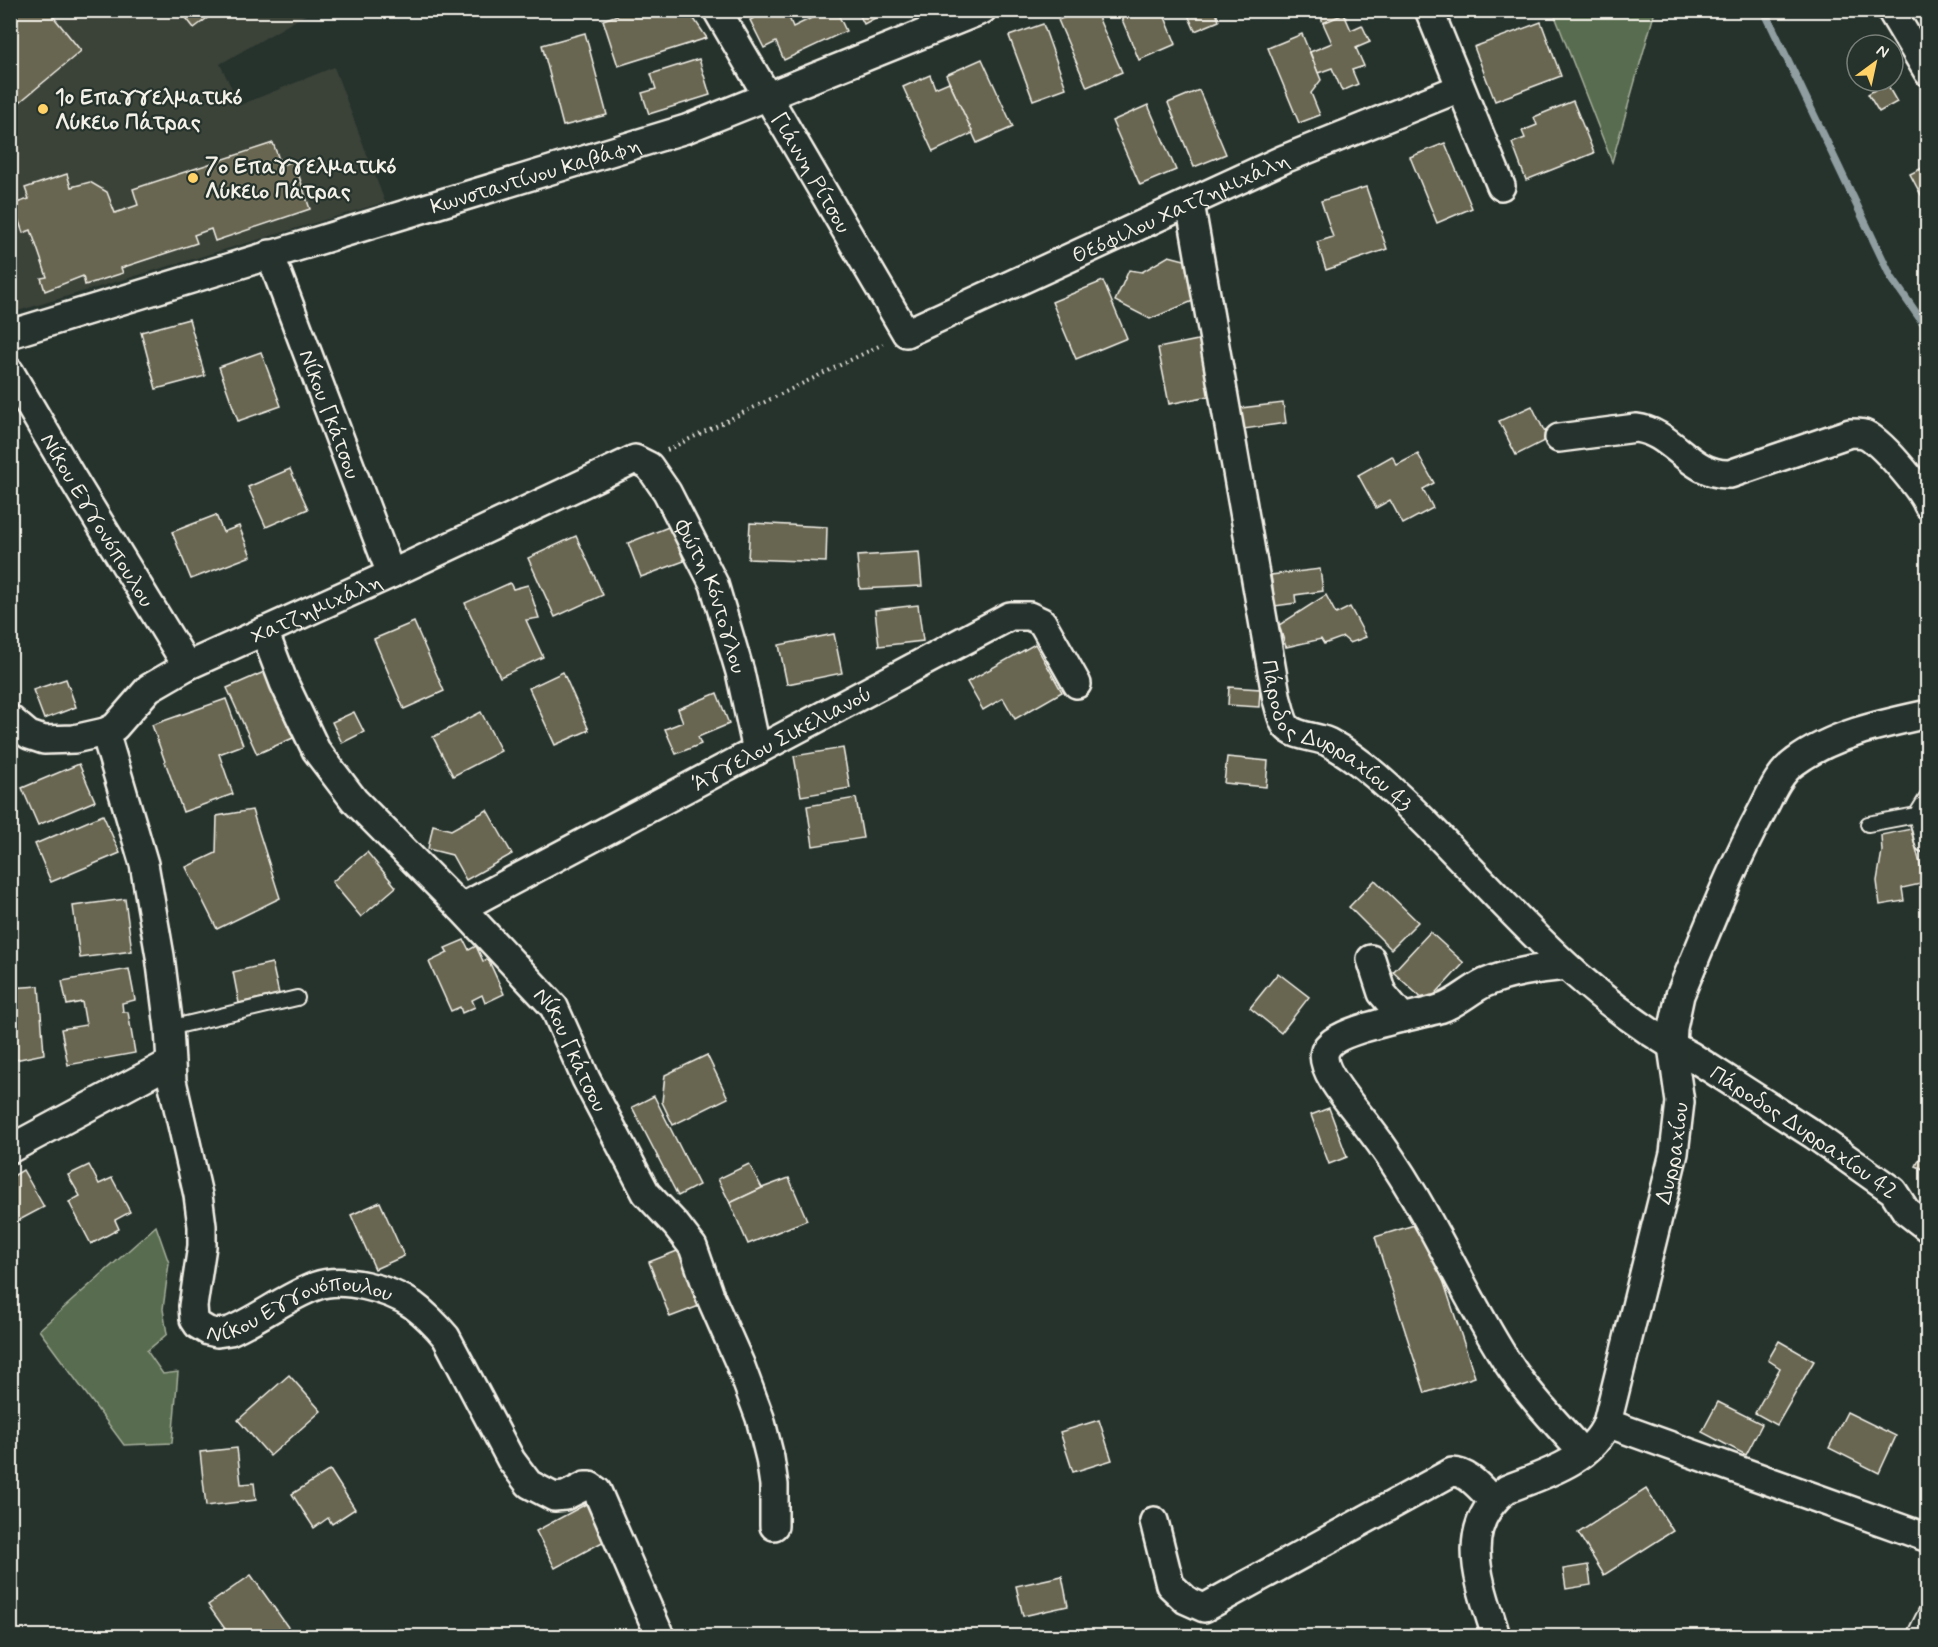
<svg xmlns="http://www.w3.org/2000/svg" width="1938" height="1647" font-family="Mynerve,sans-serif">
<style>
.built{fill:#3a4238}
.green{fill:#596d50;stroke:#a6af9c;stroke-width:1.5}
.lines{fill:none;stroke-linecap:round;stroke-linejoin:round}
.stream{stroke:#909ea1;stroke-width:8}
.building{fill:#676651;stroke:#f4f1e8;stroke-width:1.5}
.service-casing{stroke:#f4f1e8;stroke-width:18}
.minor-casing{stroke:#f4f1e8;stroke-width:32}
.path{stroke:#f4f1e8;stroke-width:4;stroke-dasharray:1.5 4.5;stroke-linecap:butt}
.service{stroke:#26332d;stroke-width:14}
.minor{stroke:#26332d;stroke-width:27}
.poi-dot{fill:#ffd166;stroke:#26332d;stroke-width:2}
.labels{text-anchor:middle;stroke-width:4.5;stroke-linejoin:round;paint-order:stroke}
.poi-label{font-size:22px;font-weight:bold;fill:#f4f1e8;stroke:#26332d;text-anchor:start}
.street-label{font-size:22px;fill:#f4f1e8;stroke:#26332d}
</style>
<rect width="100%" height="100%" fill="#26332d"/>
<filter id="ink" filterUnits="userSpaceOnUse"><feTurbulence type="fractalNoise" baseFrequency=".0167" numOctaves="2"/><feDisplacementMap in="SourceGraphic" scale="12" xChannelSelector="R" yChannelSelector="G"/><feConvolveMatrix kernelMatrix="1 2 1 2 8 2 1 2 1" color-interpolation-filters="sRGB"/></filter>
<g filter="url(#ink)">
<!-- built -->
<polygon class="built" points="11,11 312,11 220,64 240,105 334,67 385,202 11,313"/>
<!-- green -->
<g class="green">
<polygon points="1553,11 1655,11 1612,162"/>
<polygon points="156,1226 169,1263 163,1309 167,1334 147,1351 163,1374 178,1372 172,1443 124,1445 39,1330"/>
</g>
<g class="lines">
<!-- stream -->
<polyline class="stream" points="1764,10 1891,277 1928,330"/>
</g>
<!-- building -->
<g class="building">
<polygon points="10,10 48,10 81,51 15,106 10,101"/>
<polygon points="180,10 218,10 194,28"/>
<polygon points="632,10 688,10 707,38 618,66 603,20"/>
<polygon points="770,10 786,10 793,27 828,10 836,10 846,31 784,60 776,42 764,48 750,20"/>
<polygon points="857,10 890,10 864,24"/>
<polygon points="1071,10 1095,10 1122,72 1087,87 1058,20 1073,14"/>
<polygon points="1118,10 1162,10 1176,44 1139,60"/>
<polygon points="1186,10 1215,10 1219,21 1195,31"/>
<polygon points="1319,10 1359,10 1323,23"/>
<polygon points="1344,14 1351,30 1362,25 1370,42 1356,48 1364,66 1352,70 1358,84 1342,91 1332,68 1318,73 1310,52 1332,43 1323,23"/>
<polygon points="1541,22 1561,76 1495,101 1474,47"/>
<polygon points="1043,24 1066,88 1033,100 1009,36"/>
<polygon points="585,33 607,115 563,126 542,45"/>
<polygon points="1302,34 1321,80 1311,93 1320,115 1299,123 1268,48"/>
<polygon points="699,59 710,95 649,114 642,93 656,89 651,74"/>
<polygon points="982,59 1013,127 977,143 946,75"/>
<polygon points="930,75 935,88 949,82 973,133 933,152 903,87"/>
<polygon points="1886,83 1897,102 1879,112 1868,94"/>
<polygon points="1199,90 1226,154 1194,167 1168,103"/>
<polygon points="1573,101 1594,153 1526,180 1512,143 1525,138 1522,131 1537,125 1534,117"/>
<polygon points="1148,105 1176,170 1140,185 1112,121"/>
<polygon points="273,143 281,165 294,161 310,209 215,241 211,229 194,235 197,243 121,268 123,273 85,285 83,276 45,291 41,278 47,277 31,230 23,233 13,204 29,199 25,188 67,174 71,187 90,182 107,192 115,213 138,205 133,189"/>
<polygon points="1445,143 1472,208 1437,223 1410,157"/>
<polygon points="1928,165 1928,191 1921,195 1910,174"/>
<polygon points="1366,187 1387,249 1326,270 1317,242 1333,237 1321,201"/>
<polygon points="1169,256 1196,263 1200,298 1150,319 1115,301 1129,270 1142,272"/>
<polygon points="1103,281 1127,338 1076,359 1052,302"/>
<polygon points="189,319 205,376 156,389 141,332"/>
<polygon points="1203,339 1214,395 1169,404 1158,348"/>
<polygon points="261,352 281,406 238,421 219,367"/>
<polygon points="1283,403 1286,423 1244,429 1241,408"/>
<polygon points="1532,406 1548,439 1516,455 1499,421"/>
<polygon points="1418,454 1434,483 1423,489 1433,508 1403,524 1390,500 1376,508 1358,475 1392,456 1397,465"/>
<polygon points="290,469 308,509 266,527 248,487"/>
<polygon points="216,515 223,532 239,526 251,556 191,579 172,532"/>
<polygon points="750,523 827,527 826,562 748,559"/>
<polygon points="671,526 684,561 641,577 628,543"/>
<polygon points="576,536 603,595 555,617 528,558"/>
<polygon points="919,552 922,586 860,589 857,556"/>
<polygon points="1320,569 1323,591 1295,595 1296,603 1275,606 1271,575"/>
<polygon points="510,583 513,589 528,585 539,618 526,620 543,657 500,677 465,603"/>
<polygon points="1326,595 1336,614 1350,607 1366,637 1350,643 1343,637 1324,644 1321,639 1286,647 1279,625"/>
<polygon points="918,605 923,641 879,646 875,610"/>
<polygon points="414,622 444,691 404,709 374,639"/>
<polygon points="834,634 842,673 787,684 779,645"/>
<polygon points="1035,644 1062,692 1015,719 1003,698 983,710 967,682"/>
<polygon points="264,672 293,738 257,754 227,688"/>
<polygon points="563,672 589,730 555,745 529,688"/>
<polygon points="66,679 76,707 44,719 33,690"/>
<polygon points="1229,687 1260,689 1259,707 1228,705"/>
<polygon points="717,693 729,724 698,737 701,744 676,754 665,729 683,722 678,709"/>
<polygon points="226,699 243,745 219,754 233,794 183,812 152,725"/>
<polygon points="354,712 364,732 342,743 332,722"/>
<polygon points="481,712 501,751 453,776 433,737"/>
<polygon points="843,748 850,788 801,796 794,756"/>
<polygon points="1227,757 1268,761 1266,787 1224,783"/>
<polygon points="79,764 95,801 38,825 22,788"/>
<polygon points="856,798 863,838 813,846 807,806"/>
<polygon points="252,810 280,898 217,929 186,867 216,853 217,816"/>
<polygon points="487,810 512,854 466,880 452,855 428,849 433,825 451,830"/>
<polygon points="103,815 120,853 51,882 35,844"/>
<polygon points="1911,829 1925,883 1902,888 1904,901 1880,905 1877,881 1882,851 1881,835"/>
<polygon points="367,852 396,887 361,917 332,882"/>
<polygon points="1375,880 1418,922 1391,949 1349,907"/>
<polygon points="125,899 132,951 80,958 73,906"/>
<polygon points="1430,932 1464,963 1427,1003 1393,972"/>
<polygon points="464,940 469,950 476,946 483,961 488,959 504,994 485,1003 482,995 472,1000 475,1007 462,1013 460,1007 451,1011 429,962 448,953 445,948"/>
<polygon points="272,963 279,994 239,1003 233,972"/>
<polygon points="129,969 135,1000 122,1003 123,1012 128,1012 135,1053 68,1065 61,1029 86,1025 82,1002 67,1005 62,981"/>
<polygon points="1278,973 1309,997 1281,1033 1250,1008"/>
<polygon points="39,986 44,1054 10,1061 10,988"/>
<polygon points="707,1055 728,1098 673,1125 662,1102 665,1075"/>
<polygon points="654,1096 699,1185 678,1196 632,1107"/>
<polygon points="1329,1108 1347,1157 1329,1164 1311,1115"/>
<polygon points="1928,1142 1928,1171 1916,1166"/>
<polygon points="749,1164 762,1188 730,1203 718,1179"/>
<polygon points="89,1165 99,1184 112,1178 130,1212 115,1220 119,1229 91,1244 69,1202 80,1196 68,1175"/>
<polygon points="23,1170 44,1207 10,1225 10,1178"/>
<polygon points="789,1178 807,1220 748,1244 730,1203 762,1188"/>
<polygon points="380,1202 404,1256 375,1269 351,1215"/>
<polygon points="1424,1222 1475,1377 1425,1393 1375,1237"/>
<polygon points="685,1248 707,1303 670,1317 649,1262"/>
<polygon points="1779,1341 1814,1361 1777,1425 1755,1413 1780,1368 1768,1360"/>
<polygon points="289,1375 321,1411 270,1456 238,1420"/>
<polygon points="1718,1402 1762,1424 1746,1455 1702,1432"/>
<polygon points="1847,1412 1896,1436 1879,1473 1829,1448"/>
<polygon points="1099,1420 1112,1460 1073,1472 1060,1432"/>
<polygon points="237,1448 241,1484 254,1483 256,1500 206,1506 200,1452"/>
<polygon points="330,1470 355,1509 332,1524 328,1518 314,1528 292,1494"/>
<polygon points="1646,1489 1673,1531 1604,1575 1578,1533"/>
<polygon points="588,1503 608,1539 555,1568 536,1531"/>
<polygon points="1588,1565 1591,1585 1566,1589 1563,1569"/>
<polygon points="251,1575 290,1630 281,1636 230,1636 208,1605"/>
<polygon points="1062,1576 1068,1606 1023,1616 1016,1586"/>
</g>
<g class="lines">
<defs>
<g id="service">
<polyline points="1916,815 1923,844"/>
<polyline points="1868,824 1916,815 1928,796"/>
<polyline points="169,1028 297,998"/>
<polyline points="1914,1636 1928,1608"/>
</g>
<g id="minor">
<path id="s1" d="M717,10L906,333L1284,159L1460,88"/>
<polyline points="1429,10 1501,186"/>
<polyline points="1891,10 1928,72"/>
<path id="s2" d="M1190,203L1277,700C1280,708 1281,719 1286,726C1295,737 1315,736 1328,742C1345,751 1361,763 1376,776C1482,869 1563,989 1691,1056L1814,1135L1893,1191L1906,1211L1928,1228"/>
<path id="s3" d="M270,254L391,574"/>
<path id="s4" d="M10,334L686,129L982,10"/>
<path id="s5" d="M10,372L71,476L187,666"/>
<path d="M1559,438L1636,428C1673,432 1690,476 1730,474L1850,433C1854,433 1860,433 1864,434C1880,439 1921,489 1928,505"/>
<path id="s6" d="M264,631L284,683L316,750L354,800L461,908L554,1007L586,1079L646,1193L676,1225L693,1247L710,1296L740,1364L760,1418L770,1458L774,1485V1526"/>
<path id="s7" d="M10,719L29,735L44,740L74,739L105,732L115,727L149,688L187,666L391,574L635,459L649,466L667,492L714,584L740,672L757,751"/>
<path id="s8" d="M105,732L144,864L160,956L169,1028L172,1081L198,1195L202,1226V1246L193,1306L194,1319L198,1325L208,1331L217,1333L230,1331C260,1318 286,1297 316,1286C342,1276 390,1289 413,1305C425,1314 436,1325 446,1337L511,1460L529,1484L554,1497L565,1496L585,1486H590L597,1491L660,1636"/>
<path id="s9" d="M461,908L1010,616H1029L1042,622L1077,684"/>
<polyline points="1371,959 1382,993 1403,1018"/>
<path d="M1565,966C1537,969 1511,972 1485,983C1470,990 1457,1003 1442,1008C1419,1016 1333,1028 1325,1051C1318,1071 1358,1112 1369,1128C1424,1199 1457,1283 1505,1359C1527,1393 1556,1423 1583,1453"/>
<polyline points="10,1149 170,1063"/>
<polyline points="1607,1423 1928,1538"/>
<path d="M1154,1521L1170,1585L1186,1600L1204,1608L1452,1472C1469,1472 1482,1490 1493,1501"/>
<path id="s10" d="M1496,1636C1481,1586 1455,1528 1507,1489C1542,1475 1592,1461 1607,1423L1674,1153L1680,1102L1672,1046L1673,1028L1680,995C1706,933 1730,870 1762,811C1770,795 1779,773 1795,762C1833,734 1882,724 1928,714"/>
</g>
</defs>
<!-- service casing -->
<use href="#service" class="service-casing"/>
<!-- minor casing -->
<use href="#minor" class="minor-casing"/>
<!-- path -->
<polyline class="path" points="667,450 883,344"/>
<!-- service -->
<use href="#service" class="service"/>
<!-- minor -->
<use href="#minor" class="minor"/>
</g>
</g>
<!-- markers -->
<g class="poi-dot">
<circle cx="43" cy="109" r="6"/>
<circle cx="193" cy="178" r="6"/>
</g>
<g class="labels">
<!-- poi labels -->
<g class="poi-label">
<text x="55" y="104">1o Επαγγελματικό<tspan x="55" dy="25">Λύκειο Πάτρας</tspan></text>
<text x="205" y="173">7ο Επαγγελματικό<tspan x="205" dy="25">Λύκειο Πάτρας</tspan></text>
</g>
<!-- street labels -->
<g class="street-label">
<text dy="8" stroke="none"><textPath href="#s1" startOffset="188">Γιάννη Ρίτσου</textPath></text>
<text dy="8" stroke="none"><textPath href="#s4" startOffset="549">Κωνσταντίνου Καβάφη</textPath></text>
<text dy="8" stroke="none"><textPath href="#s1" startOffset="676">Θεόφιλου Χατζημιχάλη</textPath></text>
<text dy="8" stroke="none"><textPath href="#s3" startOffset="171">Νίκου Γκάτσου</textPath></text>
<text dy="8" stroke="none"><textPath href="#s5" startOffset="172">Νίκου Εγγονόπουλου</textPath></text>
<text dy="8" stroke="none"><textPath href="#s7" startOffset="864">Φώτη Κόντογλου</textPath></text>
<text dy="8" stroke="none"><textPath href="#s7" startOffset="351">Χατζημιχάλη</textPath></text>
<text dy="8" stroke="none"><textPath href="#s2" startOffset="573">Πάροδος Δυρραχίου 43</textPath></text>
<text dy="8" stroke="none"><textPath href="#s9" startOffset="363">Άγγελου Σικελιανού</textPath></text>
<text dy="8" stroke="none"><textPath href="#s6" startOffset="526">Νίκου Γκάτσου</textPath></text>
<text dy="8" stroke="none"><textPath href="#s2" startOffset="1196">Πάροδος Δυρραχίου 42</textPath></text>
<text dy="8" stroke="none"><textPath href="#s10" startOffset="561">Δυρραχίου</textPath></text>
<text dy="8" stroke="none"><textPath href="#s8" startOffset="716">Νίκου Εγγονόπουλου</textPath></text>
</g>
</g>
<!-- margin -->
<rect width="1938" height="1647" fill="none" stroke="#26332d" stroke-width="36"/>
<rect x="18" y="18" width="1902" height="1611" fill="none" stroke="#f4f1e8" stroke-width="2" filter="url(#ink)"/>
<!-- north arrow -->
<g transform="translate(1875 63) rotate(33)"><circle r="28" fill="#26332d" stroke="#787f78" stroke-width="1.5"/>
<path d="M0-4.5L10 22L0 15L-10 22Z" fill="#ffd166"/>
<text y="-9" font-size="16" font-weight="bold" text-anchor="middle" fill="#f4f1e8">N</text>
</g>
</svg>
